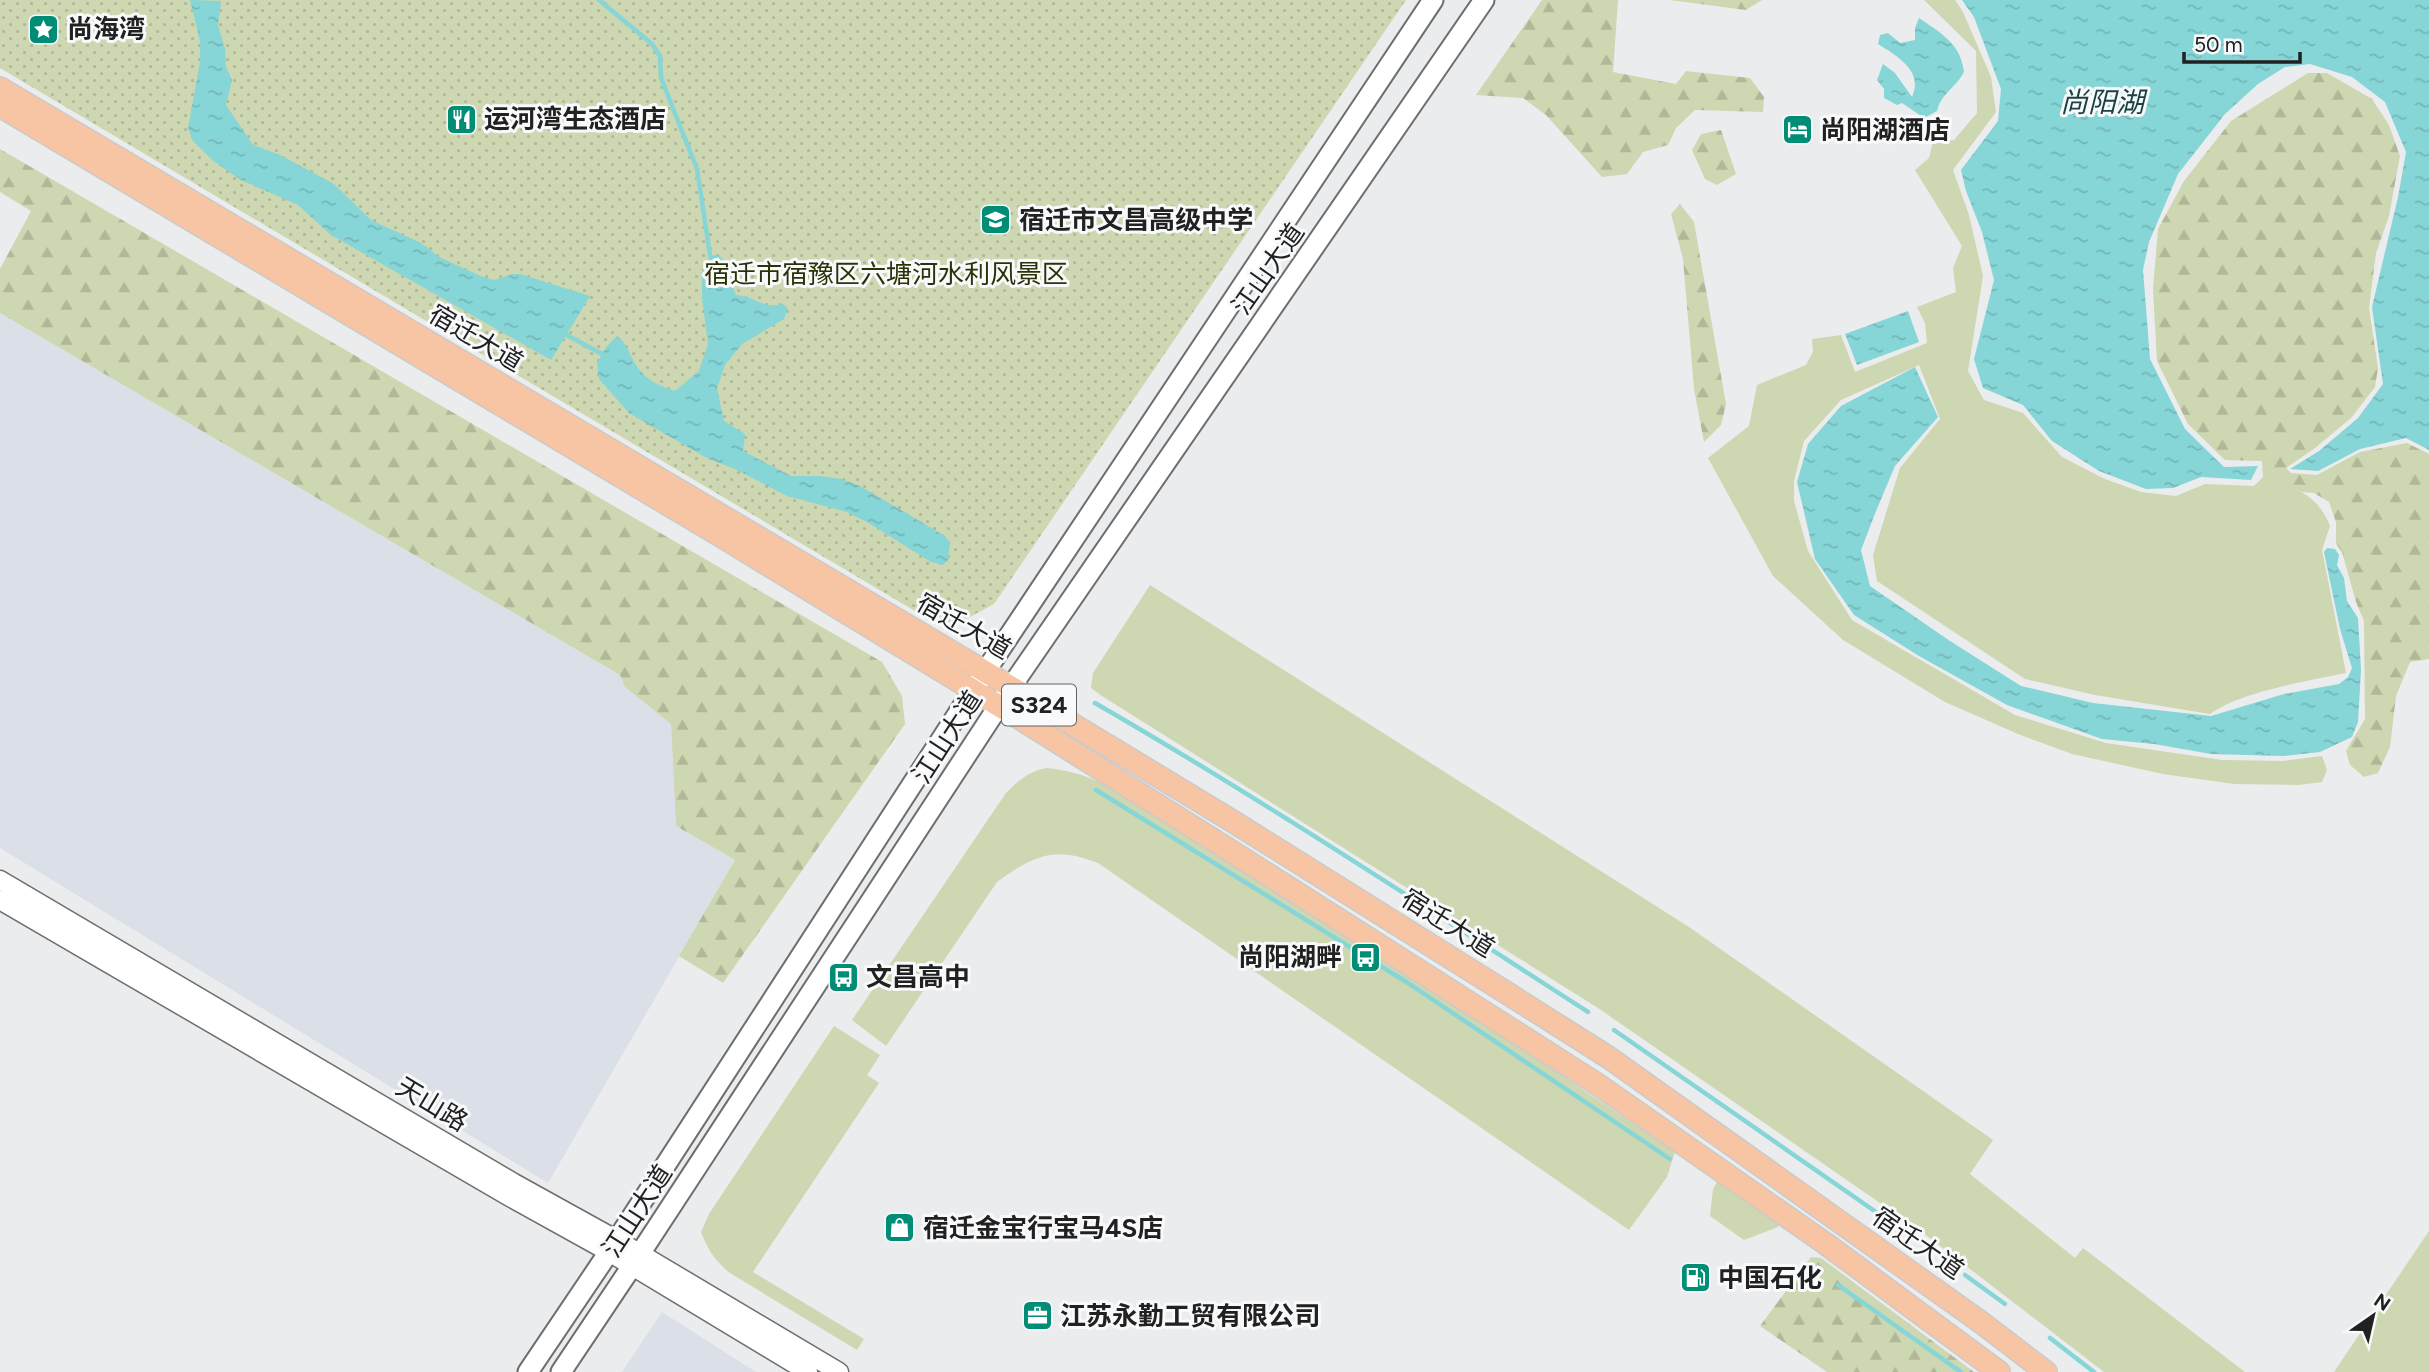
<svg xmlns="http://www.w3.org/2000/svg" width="2429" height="1372" font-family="Figtree,'Noto Sans SC',sans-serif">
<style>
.built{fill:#dadfe8}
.green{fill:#cdd7b1}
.forest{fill:url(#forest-firs)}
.park{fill:url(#park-dots)}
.water{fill:url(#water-ripples)}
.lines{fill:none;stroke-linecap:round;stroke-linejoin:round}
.stream{stroke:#86d5d7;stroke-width:4.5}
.tertiary-casing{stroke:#6d6e6f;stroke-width:21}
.secondary-casing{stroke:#6d6e6f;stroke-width:23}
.primary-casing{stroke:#cacaca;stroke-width:24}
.tertiary{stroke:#fff;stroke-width:18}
.secondary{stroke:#fff;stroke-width:19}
.primary{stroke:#f7c5a3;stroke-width:21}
.labels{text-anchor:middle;stroke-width:6;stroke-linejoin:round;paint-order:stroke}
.shield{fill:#f8f9fb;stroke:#626263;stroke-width:2}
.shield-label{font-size:24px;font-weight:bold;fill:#212122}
.poi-label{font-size:26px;font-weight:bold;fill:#212122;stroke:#f8f9fb;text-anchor:start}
.street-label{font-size:26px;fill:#212122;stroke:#f8f9fb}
.park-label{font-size:26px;fill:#2b3306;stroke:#f8f9fb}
.water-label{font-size:28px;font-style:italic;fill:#1b4243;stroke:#f8f9fb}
</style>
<defs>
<pattern id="forest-firs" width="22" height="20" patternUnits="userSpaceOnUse" patternTransform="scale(1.75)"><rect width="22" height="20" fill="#cdd7b1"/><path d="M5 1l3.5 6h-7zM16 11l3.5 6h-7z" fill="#b0b898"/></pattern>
<pattern id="park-dots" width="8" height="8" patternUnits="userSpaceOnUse" patternTransform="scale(1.75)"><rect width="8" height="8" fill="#cdd7b1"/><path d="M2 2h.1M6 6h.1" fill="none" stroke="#b0b898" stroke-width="1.8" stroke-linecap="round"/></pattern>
<pattern id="water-ripples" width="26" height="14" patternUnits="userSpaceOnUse" patternTransform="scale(1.75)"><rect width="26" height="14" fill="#86d5d7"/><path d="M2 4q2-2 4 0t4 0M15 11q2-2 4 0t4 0" fill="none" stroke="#73b7b8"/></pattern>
</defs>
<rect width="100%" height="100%" fill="#ebeced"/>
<!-- built -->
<g class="built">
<polygon points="0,313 620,675 625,687 671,724 676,826 735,860 548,1183 0,848"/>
<polygon points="662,1312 756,1372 622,1372"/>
</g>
<!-- green -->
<g class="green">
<path d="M1924,0H1955L1963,12L1991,77L1996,112L1953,170L1969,215L1983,276L1968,371L1984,400L2023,413L2062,457L2105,479L2141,492L2176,496L2205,484L2254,486L2263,477C2295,489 2316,492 2330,526L2322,550L2346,673C2308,681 2242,691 2210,714L2095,695L2025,679L1877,581L1873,555L1900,468L1940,419L1919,365L1841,400L1804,441L1794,481V501L1808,551L1852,620L2015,715L2106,743L2222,760L2283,761L2322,756L2327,770L2322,782L2298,785L2234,784L2163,774L2072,754L2018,734L1945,702L1843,640L1773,576L1708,458L1749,426L1757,385L1806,365L1813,352L1812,339L1841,335L1855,372L1927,343L1925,323L1917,307L1956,292L1953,268L1962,246L1915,170L1929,158L1933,142L1954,140L1977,113L1976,51Z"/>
<polygon points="1150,585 1689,927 1993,1140 1970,1174 2075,1258 2083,1248 2245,1372 2104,1372 1922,1232 1598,1008 1102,696 1091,688 1093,673"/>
<path d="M1046,768C1066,770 1083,774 1101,783L1458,1005L1675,1152L1667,1177L1629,1230L1098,863C1054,845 1033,856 997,882L886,1046L852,1020L1006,793C1019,780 1028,772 1046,768Z"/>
<path d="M834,1026L880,1055L867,1075L879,1083L753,1272L864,1339L857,1350L730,1273C715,1261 708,1250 701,1232L709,1214Z"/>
<polygon points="1722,1179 1779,1223 1778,1227 1744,1240 1710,1216 1713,1189 1717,1182"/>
<polygon points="2429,1231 2429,1372 2334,1372"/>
</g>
<!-- forest -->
<g class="forest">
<polygon points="1542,0 1618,0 1613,72 1676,84 1686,71 1750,78 1764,97 1763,112 1695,110 1676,128 1668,145 1643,152 1627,174 1602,177 1546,115 1523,98 1476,95"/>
<polygon points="1670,0 1762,0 1746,10"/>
<polygon points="2308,73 2327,73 2372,99 2389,125 2400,156 2389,216 2376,253 2369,308 2378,368 2375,387 2351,418 2315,448 2286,468 2291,473 2317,475 2360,452 2407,443 2429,454 2429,659 2410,662 2396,696 2390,747 2378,773 2364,777 2350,765 2346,751 2365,719 2364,621 2356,602 2342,552 2336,544 2336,522 2329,502 2314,493 2302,492 2263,477 2262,461 2225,460 2188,424 2157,361 2153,289 2158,229 2184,181 2231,121"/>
<polygon points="1721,130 1736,174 1717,185 1705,179 1692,150 1701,134"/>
<polygon points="0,149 882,662 902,696 905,724 723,983 679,956 735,860 676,826 671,724 625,687 620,675 0,313 0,269 31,211 0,192"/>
<polygon points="1680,204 1694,222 1726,404 1721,425 1704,442 1694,389 1683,259 1671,214"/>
<polygon points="1811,1257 1821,1258 1974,1372 1827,1372 1760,1326"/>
</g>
<!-- park -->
<polygon class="park" points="0,0 1406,0 994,604 966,619 937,624 0,68"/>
<!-- water -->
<g class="water">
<polygon points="190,0 221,1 218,25 225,49 226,67 232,80 226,105 253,145 280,155 334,184 371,220 421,243 441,258 483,277 494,280 513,274 520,274 590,296 551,360 331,235 298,205 241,180 212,160 193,141 188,128 200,62 200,41"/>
<polygon points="1962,0 2429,0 2429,450 2406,438 2360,449 2318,471 2290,469 2319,451 2358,418 2383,384 2372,307 2398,197 2406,152 2385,102 2352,77 2310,64 2285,67 2258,84 2225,114 2178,174 2149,242 2143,270 2150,359 2185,429 2224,467 2258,466 2251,480 2201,477 2173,488 2146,489 2099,471 2052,441 2023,405 1983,388 1974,359 1994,280 1982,232 1966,191 1961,170 1998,121 2001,89 1974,17"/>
<path d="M1919,18C1941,33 1961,44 1964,72C1955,89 1942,92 1937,111L1924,118L1902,103L1897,105L1884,98V89L1877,80L1883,64L1895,73L1912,97C1924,71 1897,56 1878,44L1880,35L1888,33L1900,43L1915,40V28Z"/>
<path d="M710,255L720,256L724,261L736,295C755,296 761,309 783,304L788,308L784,319L742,344L725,365L722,374L717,388L724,421L745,434L743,451L791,476H820L841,479L860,486L945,536L950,543L948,560L943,565L931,562L867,522L847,512L787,496L737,470L705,457L629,413L599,379L597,363L606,347L617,336C626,343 627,348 632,358C641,377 656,385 675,391L699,371L708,344L702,298V273Z"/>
<polygon points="1908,311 1919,342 1857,365 1845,334"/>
<polygon points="1915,367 1938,417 1895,466 1876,511 1861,550 1870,586 1950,641 2021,686 2093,703 2211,716 2284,694 2339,684 2348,677 2352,668 2340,629 2324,552 2327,548 2335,549 2339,555 2337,565 2344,578 2347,601 2358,618 2361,670 2358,722 2352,737 2320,752 2284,756 2211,754 2154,744 2102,739 2007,705 1919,656 1854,615 1815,559 1797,482 1808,444 1841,406"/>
</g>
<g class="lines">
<!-- stream -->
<g class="stream">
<polyline points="599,0 652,44 660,56 661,78 697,169 710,255"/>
<polyline points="563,333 602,354"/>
<path d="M1095,703C1263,800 1425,907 1588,1012"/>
<polyline points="1096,790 1408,983 1670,1159"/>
<polyline points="1614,1030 1912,1237"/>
<polyline points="1965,1275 2005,1304"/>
<polyline points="1838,1285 1961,1372"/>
<polyline points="2050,1338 2094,1372"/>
</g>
<defs>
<g id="tertiary">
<polyline points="0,880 514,1183 617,1240 839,1372"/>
<polyline points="0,900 508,1196 609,1252 808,1372"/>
</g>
<g id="secondary">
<polyline points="528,1372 617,1240 985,672 1433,0"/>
<polyline points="561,1372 632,1266 1011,687 1484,0"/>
</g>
<g id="primary">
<polyline points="0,88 1011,687 1229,819 1510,995 1608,1057 1982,1323 2046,1372"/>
<polyline points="0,106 724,538 1027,723 1231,851 1597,1084 1826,1244 1999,1372"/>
</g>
</defs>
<!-- tertiary casing -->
<use href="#tertiary" class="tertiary-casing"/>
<!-- secondary casing -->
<use href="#secondary" class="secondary-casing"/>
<!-- primary casing -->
<use href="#primary" class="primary-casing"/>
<!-- tertiary -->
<use href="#tertiary" class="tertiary"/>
<!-- secondary -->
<use href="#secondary" class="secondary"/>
<!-- primary -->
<use href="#primary" class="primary"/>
</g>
<!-- icons -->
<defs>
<symbol id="sight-square" viewBox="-11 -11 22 22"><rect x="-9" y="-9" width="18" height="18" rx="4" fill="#008d76" stroke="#f8f9fb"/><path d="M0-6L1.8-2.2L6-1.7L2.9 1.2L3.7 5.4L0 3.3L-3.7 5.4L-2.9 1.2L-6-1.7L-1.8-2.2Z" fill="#fff"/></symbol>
<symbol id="restaurant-square" viewBox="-11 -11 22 22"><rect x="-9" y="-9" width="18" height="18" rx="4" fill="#008d76" stroke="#f8f9fb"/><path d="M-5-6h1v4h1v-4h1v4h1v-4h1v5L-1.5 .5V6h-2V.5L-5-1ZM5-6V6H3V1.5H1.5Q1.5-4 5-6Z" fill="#fff"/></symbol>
<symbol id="hotel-square" viewBox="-11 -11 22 22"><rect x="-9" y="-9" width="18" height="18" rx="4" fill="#008d76" stroke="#f8f9fb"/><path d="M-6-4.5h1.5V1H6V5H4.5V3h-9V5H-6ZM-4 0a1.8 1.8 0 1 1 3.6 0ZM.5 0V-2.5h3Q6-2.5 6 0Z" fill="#fff"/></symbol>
<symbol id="school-square" viewBox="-11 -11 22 22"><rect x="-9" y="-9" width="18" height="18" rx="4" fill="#008d76" stroke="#f8f9fb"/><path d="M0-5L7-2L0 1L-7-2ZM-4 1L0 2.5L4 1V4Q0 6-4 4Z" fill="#fff"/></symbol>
<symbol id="bus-square" viewBox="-11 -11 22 22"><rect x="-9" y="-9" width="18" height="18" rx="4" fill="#008d76" stroke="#f8f9fb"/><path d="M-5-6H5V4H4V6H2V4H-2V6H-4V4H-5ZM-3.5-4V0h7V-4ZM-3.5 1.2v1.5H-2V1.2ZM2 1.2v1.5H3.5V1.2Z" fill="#fff"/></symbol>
<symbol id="shop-square" viewBox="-11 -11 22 22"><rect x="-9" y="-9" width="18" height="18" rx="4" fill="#008d76" stroke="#f8f9fb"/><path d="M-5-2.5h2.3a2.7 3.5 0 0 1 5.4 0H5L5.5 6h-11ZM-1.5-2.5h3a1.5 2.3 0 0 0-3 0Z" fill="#fff"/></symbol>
<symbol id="fuel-square" viewBox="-11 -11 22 22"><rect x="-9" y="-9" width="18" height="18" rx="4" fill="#008d76" stroke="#f8f9fb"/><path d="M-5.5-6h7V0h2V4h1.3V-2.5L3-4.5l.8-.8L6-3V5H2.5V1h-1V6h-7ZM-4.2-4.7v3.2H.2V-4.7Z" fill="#fff"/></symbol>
<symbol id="office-square" viewBox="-11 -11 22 22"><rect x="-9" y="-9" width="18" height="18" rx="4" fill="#008d76" stroke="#f8f9fb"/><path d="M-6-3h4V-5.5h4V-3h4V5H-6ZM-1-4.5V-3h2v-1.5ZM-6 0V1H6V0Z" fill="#fff"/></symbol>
</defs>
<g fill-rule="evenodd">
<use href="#sight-square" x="26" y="12" width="35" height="35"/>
<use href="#restaurant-square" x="444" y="102" width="35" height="35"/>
<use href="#hotel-square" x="1780" y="112" width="35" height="35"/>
<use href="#school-square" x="978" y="202" width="35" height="35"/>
<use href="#bus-square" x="1348" y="940" width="35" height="35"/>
<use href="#bus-square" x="826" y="960" width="35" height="35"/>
<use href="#shop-square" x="882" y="1210" width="35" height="35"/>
<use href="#fuel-square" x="1678" y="1260" width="35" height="35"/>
<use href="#office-square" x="1020" y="1298" width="35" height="35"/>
</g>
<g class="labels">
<!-- shield labels -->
<rect class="shield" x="1002" y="684.5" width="74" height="41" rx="5"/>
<g class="shield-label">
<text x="1039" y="713">S324</text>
</g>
<!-- poi labels -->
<g class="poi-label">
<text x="67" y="38">尚海湾</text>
<text x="484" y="128">运河湾生态酒店</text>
<text x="1820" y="139">尚阳湖酒店</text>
<text x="1019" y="229">宿迁市文昌高级中学</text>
<text x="1342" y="966" text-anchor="end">尚阳湖畔</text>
<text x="866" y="986">文昌高中</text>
<text x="923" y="1237">宿迁金宝行宝马4S店</text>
<text x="1718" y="1287">中国石化</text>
<text x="1060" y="1325">江苏永勤工贸有限公司</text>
</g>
<!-- street labels -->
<g class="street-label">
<text transform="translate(1268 269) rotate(-55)" y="9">江山大道</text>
<text transform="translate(476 338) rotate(31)" y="9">宿迁大道</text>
<text transform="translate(964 626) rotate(30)" y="9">宿迁大道</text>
<text transform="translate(947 737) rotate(-57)" y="9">江山大道</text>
<text transform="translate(1448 923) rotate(32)" y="9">宿迁大道</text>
<text transform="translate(432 1104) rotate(31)" y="9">天山路</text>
<text transform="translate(637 1211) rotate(-57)" y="9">江山大道</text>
<text transform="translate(1918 1243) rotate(35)" y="9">宿迁大道</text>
</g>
<!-- park labels -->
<g class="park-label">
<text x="886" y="283">宿迁市宿豫区六塘河水利风景区</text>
</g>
<!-- water labels -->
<g class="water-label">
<text x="2102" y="112">尚阳湖</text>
</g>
</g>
<!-- north arrow -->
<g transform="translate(2373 1316) rotate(34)" stroke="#f8f9fb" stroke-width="5" paint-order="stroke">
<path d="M0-5L12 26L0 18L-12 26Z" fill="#212122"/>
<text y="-10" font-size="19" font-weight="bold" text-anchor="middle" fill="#212122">N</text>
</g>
<!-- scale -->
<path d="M2184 52v10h116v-10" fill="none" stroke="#212122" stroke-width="3.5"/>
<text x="2194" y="52" font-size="21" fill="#212122" stroke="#f8f9fb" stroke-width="5" paint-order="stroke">50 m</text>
</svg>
